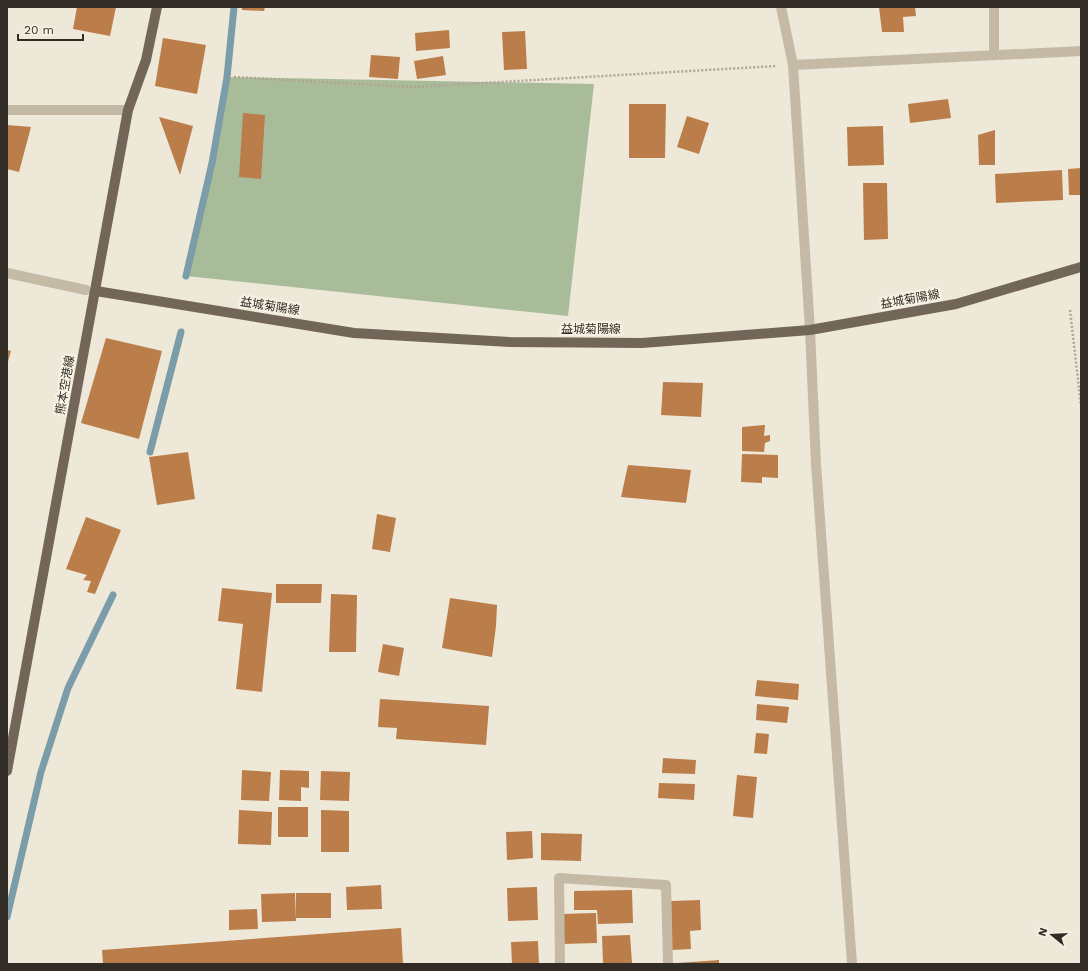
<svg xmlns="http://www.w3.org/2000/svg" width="1088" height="971" font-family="'Work Sans','Noto Sans JP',sans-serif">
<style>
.green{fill:#a9bc9a}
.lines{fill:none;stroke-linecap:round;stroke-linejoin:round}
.stream{stroke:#7a9da9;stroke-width:7}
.building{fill:#bb7d49}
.path{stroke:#b0a590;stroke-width:2.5;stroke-dasharray:2 2;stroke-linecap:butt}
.minor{stroke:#c5baa6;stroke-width:10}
.major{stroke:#726658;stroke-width:10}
.labels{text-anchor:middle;stroke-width:4;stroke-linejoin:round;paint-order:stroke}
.street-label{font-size:12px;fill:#322c26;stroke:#f7f2e4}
</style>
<rect width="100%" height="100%" fill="#eee8d8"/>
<!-- green -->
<polygon class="green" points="227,77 594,84 568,316 186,276"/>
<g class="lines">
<!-- stream -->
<g class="stream">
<polyline points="186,276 212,163 227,77 234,7"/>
<polyline points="150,452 181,332"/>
<polyline points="7,917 41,772 68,688 113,595"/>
</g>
</g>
<!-- building -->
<g class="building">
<polygon points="77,7 116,7 110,36 73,29"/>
<polygon points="242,7 265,7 264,11 242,10"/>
<polygon points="879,7 915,7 916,16 903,17 904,32 882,32"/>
<polygon points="449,30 450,48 416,51 415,33"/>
<polygon points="525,31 527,69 504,70 502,32"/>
<polygon points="163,38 206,45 197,94 155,86"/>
<polygon points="371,55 400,57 398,79 369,77"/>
<polygon points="443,56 446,75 417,79 414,61"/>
<polygon points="948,99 951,118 910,123 908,104"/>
<polygon points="629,104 666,104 665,158 629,158"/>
<polygon points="243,113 265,115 261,179 239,177"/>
<polygon points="687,116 709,123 699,154 677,147"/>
<polygon points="159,117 193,126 180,175"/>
<polygon points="7,125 31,127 19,172 7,169"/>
<polygon points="883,126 884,165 848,166 847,127"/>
<polygon points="995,130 995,165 979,165 978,135"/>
<polygon points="1081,168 1081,195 1069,195 1068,169"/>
<polygon points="1062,170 1063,200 996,203 995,174"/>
<polygon points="863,183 887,183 888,239 864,240"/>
<polygon points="106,338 162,351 139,439 81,423"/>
<polygon points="7,350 11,351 7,365"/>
<polygon points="663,382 703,383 701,417 661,415"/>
<polygon points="765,425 764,436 770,435 770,441 765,443 764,452 742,451 742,427"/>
<polygon points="188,452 195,499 157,505 149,457"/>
<polygon points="742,454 778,455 778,478 762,477 762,483 741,482"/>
<polygon points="628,465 691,470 686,503 621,497"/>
<polygon points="377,514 396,518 390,552 372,549"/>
<polygon points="86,517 121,530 95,594 87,592 91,581 83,580 87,575 66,569"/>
<polygon points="276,584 322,584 321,603 276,603"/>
<polygon points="222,588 272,593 262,692 236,689 243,624 218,621"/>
<polygon points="331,594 357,595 356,652 329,652"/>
<polygon points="450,598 497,605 496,626 492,657 442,648"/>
<polygon points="383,644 404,648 399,676 378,672"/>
<polygon points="757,680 799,684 798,700 755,696"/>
<polygon points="380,699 489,706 486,745 396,739 397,728 378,727"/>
<polygon points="757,704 789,707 787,723 756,720"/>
<polygon points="756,733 769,734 767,754 754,753"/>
<polygon points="663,758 696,760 695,774 662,773"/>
<polygon points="242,770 271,772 269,801 241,800"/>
<polygon points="280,770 309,771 309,788 301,787 301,801 279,800"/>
<polygon points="321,771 350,772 349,801 320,800"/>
<polygon points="737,775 757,777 753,818 733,816"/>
<polygon points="659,783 695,784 694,800 658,798"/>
<rect x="278" y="807" width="30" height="30"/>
<polygon points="239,810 272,812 271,845 238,844"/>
<polygon points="321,810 349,811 349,852 321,852"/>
<polygon points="532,831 533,858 507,860 506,832"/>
<polygon points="541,833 582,834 581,861 541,860"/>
<polygon points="381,885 382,909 347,910 346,887"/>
<polygon points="537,887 538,920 508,921 507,888"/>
<polygon points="632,890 633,923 598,924 597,910 574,910 574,891"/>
<polygon points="295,893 296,921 262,922 261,894"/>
<rect x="296" y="893" width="35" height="25"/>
<polygon points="700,900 701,930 690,931 691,949 672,950 671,901"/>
<polygon points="257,909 258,929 229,930 229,910"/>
<polygon points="596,913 597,943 562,944 561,914"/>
<polygon points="401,928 403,964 103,964 102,950"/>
<polygon points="630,935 632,963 603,964 602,936"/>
<polygon points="538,941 539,964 512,964 511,942"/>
<polygon points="719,960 719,964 677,964 677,963"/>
</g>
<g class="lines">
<!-- path -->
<g class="path">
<polyline points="234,77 414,87 776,66"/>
<polyline points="1070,310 1081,406"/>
</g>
<!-- minor -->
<g class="minor">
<polyline points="781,7 793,65 810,330 816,464 852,964"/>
<polyline points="994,55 994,7"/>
<polyline points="793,65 1081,51"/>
<polyline points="7,110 128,110"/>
<polyline points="7,273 86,290"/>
<polyline points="560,964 559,878 666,885 668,964"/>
</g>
<!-- major -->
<g class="major">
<polyline points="96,291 354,333 510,342 642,343 810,330 956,304 1081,267"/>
<polyline points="7,771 128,110 146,60 157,7"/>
</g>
</g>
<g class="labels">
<!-- street labels -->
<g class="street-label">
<text transform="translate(910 299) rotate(-10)" y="4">益城菊陽線</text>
<text transform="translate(270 306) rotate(9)" y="4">益城菊陽線</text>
<text x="591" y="333">益城菊陽線</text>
<text transform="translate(65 385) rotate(-80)" y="4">熊本空港線</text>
</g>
</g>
<!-- border -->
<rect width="1088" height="971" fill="none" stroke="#322c26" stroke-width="16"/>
<!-- north arrow -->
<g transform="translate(1052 935) rotate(288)" stroke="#f7f2e4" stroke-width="3" paint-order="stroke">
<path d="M0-3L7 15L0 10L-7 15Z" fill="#322c26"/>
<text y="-6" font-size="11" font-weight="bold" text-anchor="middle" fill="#322c26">N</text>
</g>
<!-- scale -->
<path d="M18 34v6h65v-6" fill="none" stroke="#322c26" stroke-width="2"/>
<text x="24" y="34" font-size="12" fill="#322c26" stroke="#f7f2e4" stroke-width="3" paint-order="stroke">20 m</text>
</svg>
